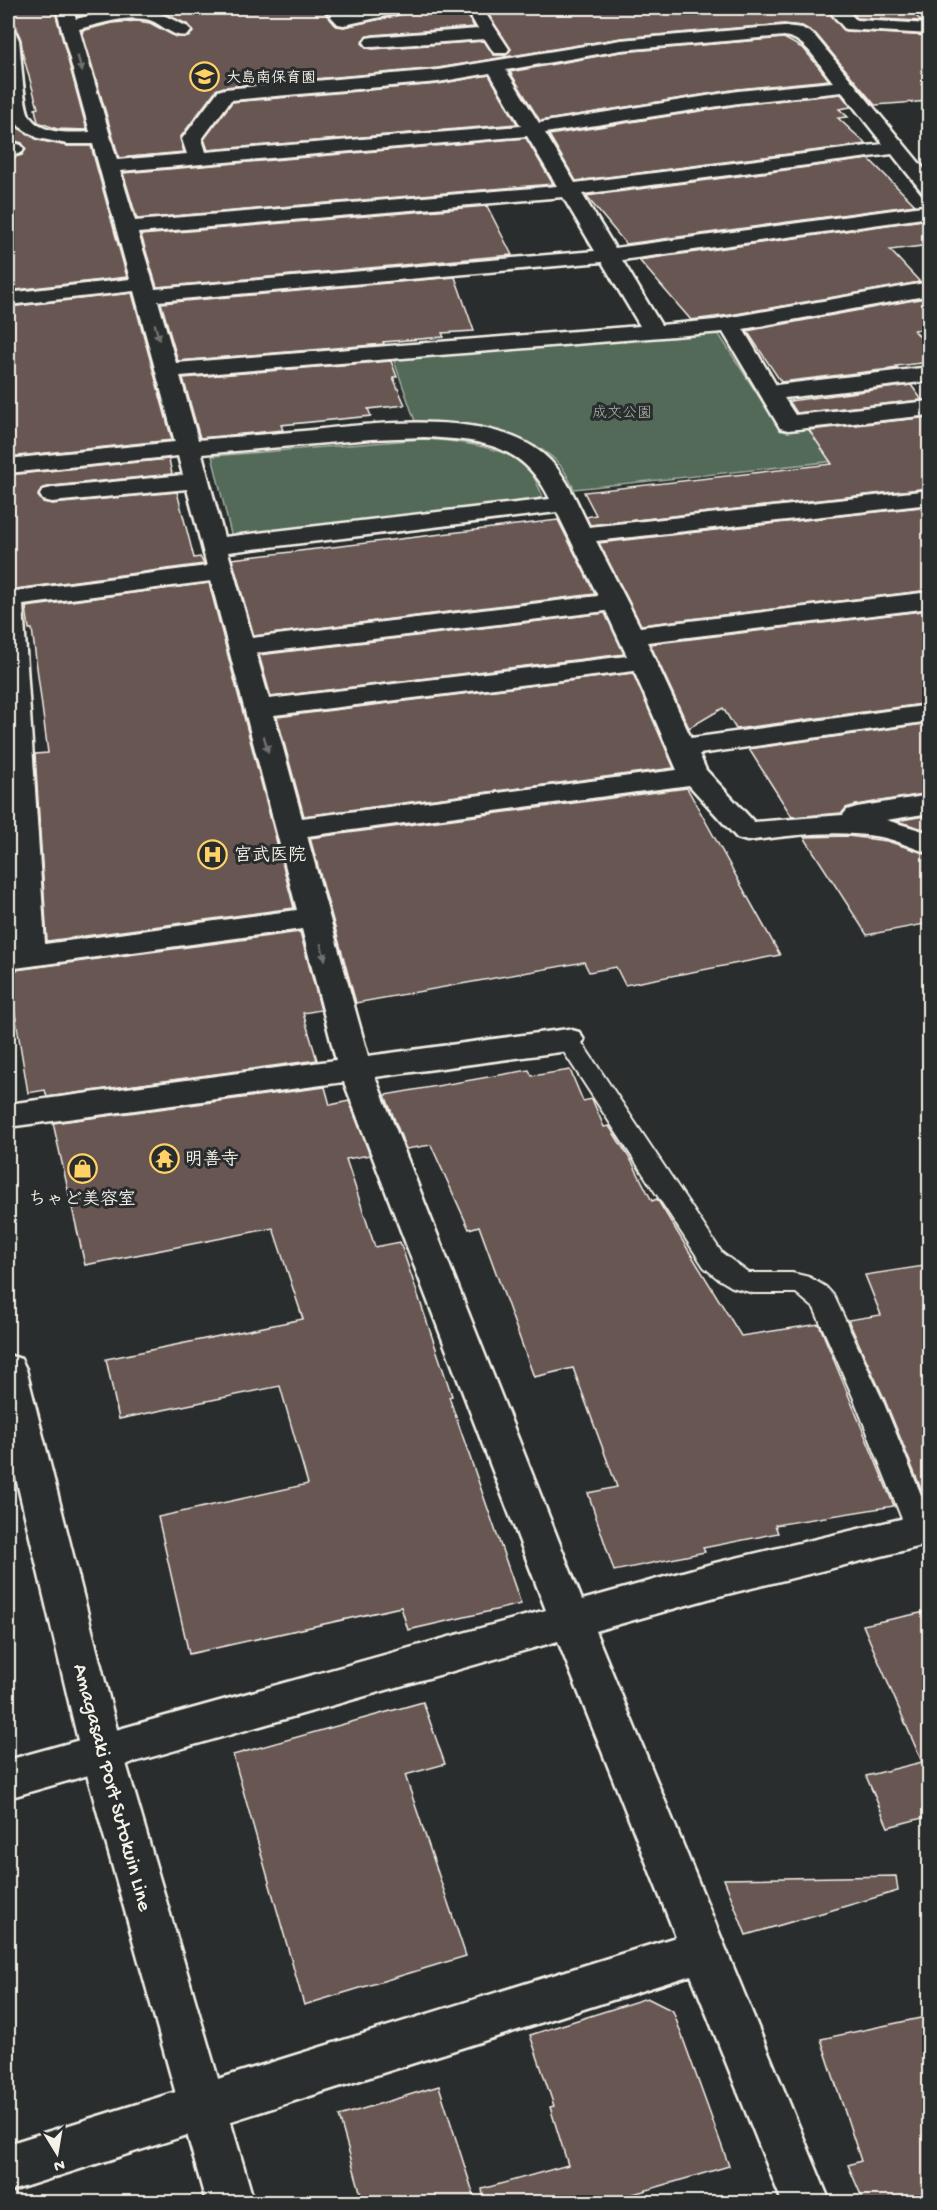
<svg xmlns="http://www.w3.org/2000/svg" width="937" height="2210" font-family="'Gochi Hand','Klee One',sans-serif">
<style>
.green{fill:#526a58;stroke:#a3aea0;stroke-width:1.5}
.building{fill:#685653;stroke:#f4f1e8;stroke-width:1.5}
.lines{fill:none;stroke-linecap:round;stroke-linejoin:round}
.lane-casing{stroke:#f4f1e8;stroke-width:4}
.street-casing{stroke:#f4f1e8;stroke-width:5}
.secondary-casing{stroke:#f4f1e8;stroke-width:5}
.lane{fill:#2a2d2e;fill-rule:evenodd}
.street{fill:#2a2d2e;fill-rule:evenodd}
.secondary{fill:#2a2d2e;fill-rule:evenodd}
.oneway{fill:#71726f}
.labels{text-anchor:middle;stroke-width:6;stroke-linejoin:round;paint-order:stroke}
.far-poi-label{font-size:15px;font-weight:bold;fill:#f4f1e8;stroke:#2a2d2e;text-anchor:start}
.far-park-label{font-size:15px;fill:#b3bbae;stroke:#2a2d2e}
.poi-label{font-size:18px;font-weight:bold;fill:#f4f1e8;stroke:#2a2d2e;text-anchor:start}
.near-street-label{font-size:21px;fill:#f4f1e8;stroke:#2a2d2e}
</style>
<rect width="100%" height="100%" fill="#2a2d2e"/>
<filter id="ink" filterUnits="userSpaceOnUse"><feTurbulence type="fractalNoise" baseFrequency=".0167" numOctaves="2"/><feDisplacementMap in="SourceGraphic" scale="12" xChannelSelector="R" yChannelSelector="G"/><feConvolveMatrix kernelMatrix="1 2 1 2 8 2 1 2 1" color-interpolation-filters="sRGB"/></filter>
<g filter="url(#ink)">
<!-- green -->
<g class="green">
<path d="M718,333L781,431L925,414L929,417V451L574,489C570,481 566,472 560,465C529,429 459,428 416,424L393,358Z"/>
<path d="M423,439C449,440 509,447 527,467C534,474 538,487 543,496L531,502L240,535L231,534L212,456Z"/>
</g>
<!-- building -->
<g class="building">
<polygon points="9,8 54,8 87,130 57,129 38,122 35,109 38,108 23,55 21,40"/>
<polygon points="74,8 126,8 77,16"/>
<polygon points="153,8 321,8 336,26 344,27 404,14 409,8 464,8 474,27 373,35 365,37 362,43 367,48 373,49 484,41 494,55 506,55 511,49 484,8 825,8 845,31 930,36 930,101 875,105 816,34 802,26 784,24 621,38 438,68 224,87 216,90 180,138 184,152 119,158 82,31 112,23 137,21 150,23 176,37 188,37 193,32 189,25"/>
<polygon points="848,8 909,8 921,21 857,18"/>
<polygon points="784,38 804,49 829,80 738,89 540,121 510,72 621,52"/>
<polygon points="489,75 517,124 208,150 204,139 232,102 438,84"/>
<polygon points="841,94 851,107 839,109 848,117 838,118 866,144 576,181 549,135 738,105"/>
<polygon points="14,124 38,140 67,146 91,146 127,277 8,291 8,159 22,155 26,149 22,143 15,141 8,143 8,125"/>
<polygon points="526,138 553,184 137,219 123,173"/>
<polygon points="869,159 915,205 626,244 586,196"/>
<polygon points="487,206 512,255 157,287 141,235"/>
<polygon points="930,219 930,245 890,250 920,282 730,315 691,320 639,260"/>
<polygon points="455,277 474,331 442,333 444,337 383,342 384,344 178,361 161,303"/>
<polygon points="132,293 172,440 8,457 8,307"/>
<polygon points="930,297 930,329 914,330 930,350 930,362 896,366 898,368 781,382 747,331"/>
<polygon points="391,361 397,377 393,377 405,405 368,409 371,416 281,425 283,430 200,438 183,378"/>
<polygon points="911,385 922,400 797,413 789,401"/>
<polygon points="930,417 930,488 590,525 586,517 596,515 584,492 832,464 809,430"/>
<polygon points="169,459 172,474 52,486 41,489 38,496 43,502 52,504 177,492 194,558 200,557 204,564 8,590 8,475"/>
<polygon points="930,506 930,590 641,625 599,543"/>
<polygon points="558,520 595,594 254,636 232,559"/>
<polygon points="209,583 294,908 47,941 35,754 48,753 32,629 29,629 26,607"/>
<polygon points="930,610 930,703 736,729 723,708 689,728 650,644"/>
<polygon points="605,613 624,654 271,697 259,655"/>
<polygon points="633,673 674,768 304,816 277,717"/>
<polygon points="930,723 930,793 856,805 846,808 842,813 792,817 749,749"/>
<polygon points="687,788 780,955 625,985 616,967 589,972 584,962 356,1003 310,838"/>
<polygon points="930,815 930,831 896,821"/>
<polygon points="848,836 887,841 930,855 930,923 867,935 804,837"/>
<polygon points="8,852 12,946 8,947"/>
<polygon points="300,932 321,1010 303,1013 317,1060 47,1097 45,1090 28,1093 8,971"/>
<polygon points="529,1070 532,1076 570,1070 583,1101 592,1099 604,1127 609,1126 632,1162 652,1201 657,1199 741,1336 819,1324 894,1506 775,1525 778,1533 703,1548 705,1552 614,1571 588,1493 617,1487 573,1368 534,1377 479,1226 469,1229 431,1145 406,1149 385,1095"/>
<polygon points="325,1087 330,1105 349,1101 370,1155 346,1159 375,1247 400,1242 452,1396 449,1397 521,1604 408,1630 401,1607 189,1654 158,1517 308,1484 280,1386 119,1419 106,1359 303,1319 273,1228 85,1265 53,1123"/>
<polygon points="930,1265 930,1500 926,1501 884,1398 848,1320 881,1315 865,1275"/>
<polygon points="930,1611 930,1816 888,1827 866,1776 922,1762 863,1625"/>
<polygon points="423,1702 445,1764 405,1775 466,1956 304,2005 233,1755"/>
<polygon points="896,1876 898,1891 746,1935 724,1879"/>
<polygon points="647,1998 673,2011 729,2166 606,2202 484,2202 482,2189 568,2165 550,2107 554,2106 530,2035"/>
<polygon points="930,2016 930,2202 864,2202 848,2165 861,2161 821,2039"/>
<polygon points="439,2086 476,2202 363,2202 339,2116"/>
</g>
<g class="lines">
<defs>
<polygon id="lane" points="568,1032 576,1034 722,1253 749,1273 792,1273 809,1277 826,1287 834,1296 882,1399 930,1517 930,1537 920,1541 910,1537 906,1529 854,1399 814,1308 796,1293 753,1293 732,1287 717,1278 704,1267 556,1040 560,1034"/>
<g id="street">
<path d="M56,8H72L76,19L110,11L149,8L188,27L191,31L188,35C171,39 161,21 145,19C124,16 99,24 79,29L117,160L187,154L182,139L218,91L225,89L438,70L621,40L784,26L802,28L814,35L930,176V195L923,193L892,154L582,194L615,248L930,205V217L622,260L661,325L715,320L930,282V295L743,329L776,385L930,367V381L784,398L795,415L930,401V415L788,430L780,428L723,332L180,376L198,440C233,437 268,434 303,431C371,424 486,408 543,454C566,473 576,501 589,527L930,490V504L596,541L640,627L930,592V608L647,642L691,738L930,705V721L699,754L706,770L754,822L843,815L847,810L857,807L930,795V813L886,820L930,833V853C913,849 898,840 881,837C837,829 791,835 747,841L737,838L689,785L307,836L368,1056L568,1029L579,1032L584,1040L579,1048L568,1051L375,1077L582,1600L715,1563L930,1512V1544L715,1597L595,1631L830,2202H782L691,1975L8,2192V2144L676,1937L558,1641L8,1798V1760L546,1610L344,1082L8,1127V1104L336,1060L302,929L8,969V949L14,948L8,812V592L207,566L187,489L52,502L43,500L40,495L43,490L52,488L183,475L178,456L8,473V459L175,442L134,291L8,305V293L130,279L93,144H67L38,138L20,127L12,118L10,114L8,96V28L14,29L19,40C21,56 23,103 29,115C40,135 71,133 90,132ZM784,36C806,38 820,66 833,82L738,91L539,123L506,70L621,50ZM490,73L521,126L206,152L202,139L231,100L438,82ZM842,92L883,144L575,183L545,133L738,103ZM527,136L557,186L135,221L120,171ZM563,197L595,251L155,289L138,233ZM602,262L640,326L176,363L158,301ZM424,437C480,440 523,443 550,499L224,537L202,454L371,439ZM557,512L598,596L252,638L228,552ZM211,581L297,910L45,944L23,605ZM606,611L627,656L269,699L256,653ZM634,671L677,770L302,818L274,715Z"/>
<polygon points="323,8 341,8 348,14 377,8 407,8 404,12 344,25 338,24"/>
<polygon points="466,8 482,8 509,49 506,53 494,53 485,39 373,47 367,46 364,42 367,38 373,37 478,29"/>
<polygon points="827,8 845,8 856,20 930,24 930,34 845,29"/>
<polygon points="14,143 21,145 24,149 21,153 8,157 8,145"/>
</g>
<polygon id="secondary" points="8,1355 21,1359 26,1369 123,1753 254,2202 206,2202 81,1753 8,1444"/>
</defs>
<!-- lane casing -->
<use href="#lane" class="lane-casing"/>
<!-- street casing -->
<use href="#street" class="street-casing"/>
<!-- secondary casing -->
<use href="#secondary" class="secondary-casing"/>
<!-- lane -->
<use href="#lane" class="lane"/>
<!-- street -->
<use href="#street" class="street"/>
<!-- secondary -->
<use href="#secondary" class="secondary"/>
</g>
<!-- one-way arrows -->
<defs><path id="oneway-solid" d="M-6-.8H1V-3.2L6.5 0L1 3.2V.8H-6Z" transform="scale(1.5)"/></defs>
<g class="oneway">
<use href="#oneway-solid" transform="translate(80 64) rotate(74)"/>
<use href="#oneway-solid" transform="translate(157 332) rotate(74)"/>
<use href="#oneway-solid" transform="translate(266 744) rotate(75)"/>
<use href="#oneway-solid" transform="translate(323 952) rotate(75)"/>
</g>
</g>
<!-- icons -->
<defs>
<symbol id="school-ring" viewBox="-11 -11 22 22"><circle r="9.5" fill="#2a2d2e" stroke="#ffd166" stroke-width="1.5"/><path d="M0-5L7-2L0 1L-7-2ZM-4 1L0 2.5L4 1V4Q0 6-4 4Z" fill="#ffd166"/></symbol>
<symbol id="hospital-ring" viewBox="-11 -11 22 22"><circle r="9.5" fill="#2a2d2e" stroke="#ffd166" stroke-width="1.5"/><path d="M-5-5h3v3.5h4V-5h3V5h-3V1.5h-4V5h-3Z" fill="#ffd166"/></symbol>
<symbol id="temple-ring" viewBox="-11 -11 22 22"><circle r="9.5" fill="#2a2d2e" stroke="#ffd166" stroke-width="1.5"/><path d="M0-6L5-2H3V0L6.5 2.5H4V6H1.5V3h-3V6H-4V2.5H-6.5L-3 0V-2H-5Z" fill="#ffd166"/></symbol>
<symbol id="shop-ring" viewBox="-11 -11 22 22"><circle r="9.5" fill="#2a2d2e" stroke="#ffd166" stroke-width="1.5"/><path d="M-5-2.5h2.3a2.7 3.5 0 0 1 5.4 0H5L5.5 6h-11ZM-1.5-2.5h3a1.5 2.3 0 0 0-3 0Z" fill="#ffd166"/></symbol>
</defs>
<g fill-rule="evenodd">
<use href="#school-ring" x="188" y="60" width="33" height="33"/>
<use href="#hospital-ring" x="196" y="838" width="33" height="33"/>
<use href="#temple-ring" x="148" y="1142" width="33" height="33"/>
<use href="#shop-ring" x="66" y="1152" width="33" height="33"/>
</g>
<g class="labels">
<!-- far-poi labels -->
<g class="far-poi-label">
<text x="226" y="82">大島南保育園</text>
</g>
<!-- far-park labels -->
<g class="far-park-label">
<text x="622" y="417">成文公園</text>
</g>
<!-- poi labels -->
<g class="poi-label">
<text x="234" y="860">宮武医院</text>
<text x="185" y="1164">明善寺</text>
<text x="82" y="1204" text-anchor="middle">ちゃど美容室</text>
</g>
<!-- near-street labels -->
<g class="near-street-label">
<text transform="translate(114 1787) rotate(75)" y="7">Amagasaki Port Sutokuin Line</text>
</g>
</g>
<!-- margin -->
<rect width="937" height="2210" fill="none" stroke="#2a2d2e" stroke-width="30"/>
<rect x="15" y="15" width="907" height="2180" fill="none" stroke="#f4f1e8" stroke-width="2" filter="url(#ink)"/>
<!-- north arrow -->
<g transform="translate(57 2153) rotate(169)" stroke="#2a2d2e" stroke-width="4.5" paint-order="stroke">
<path d="M0-4.5L10 22L0 15L-10 22Z" fill="#f4f1e8"/>
<text y="-9" font-size="16" font-weight="bold" text-anchor="middle" fill="#f4f1e8">N</text>
</g>
</svg>
